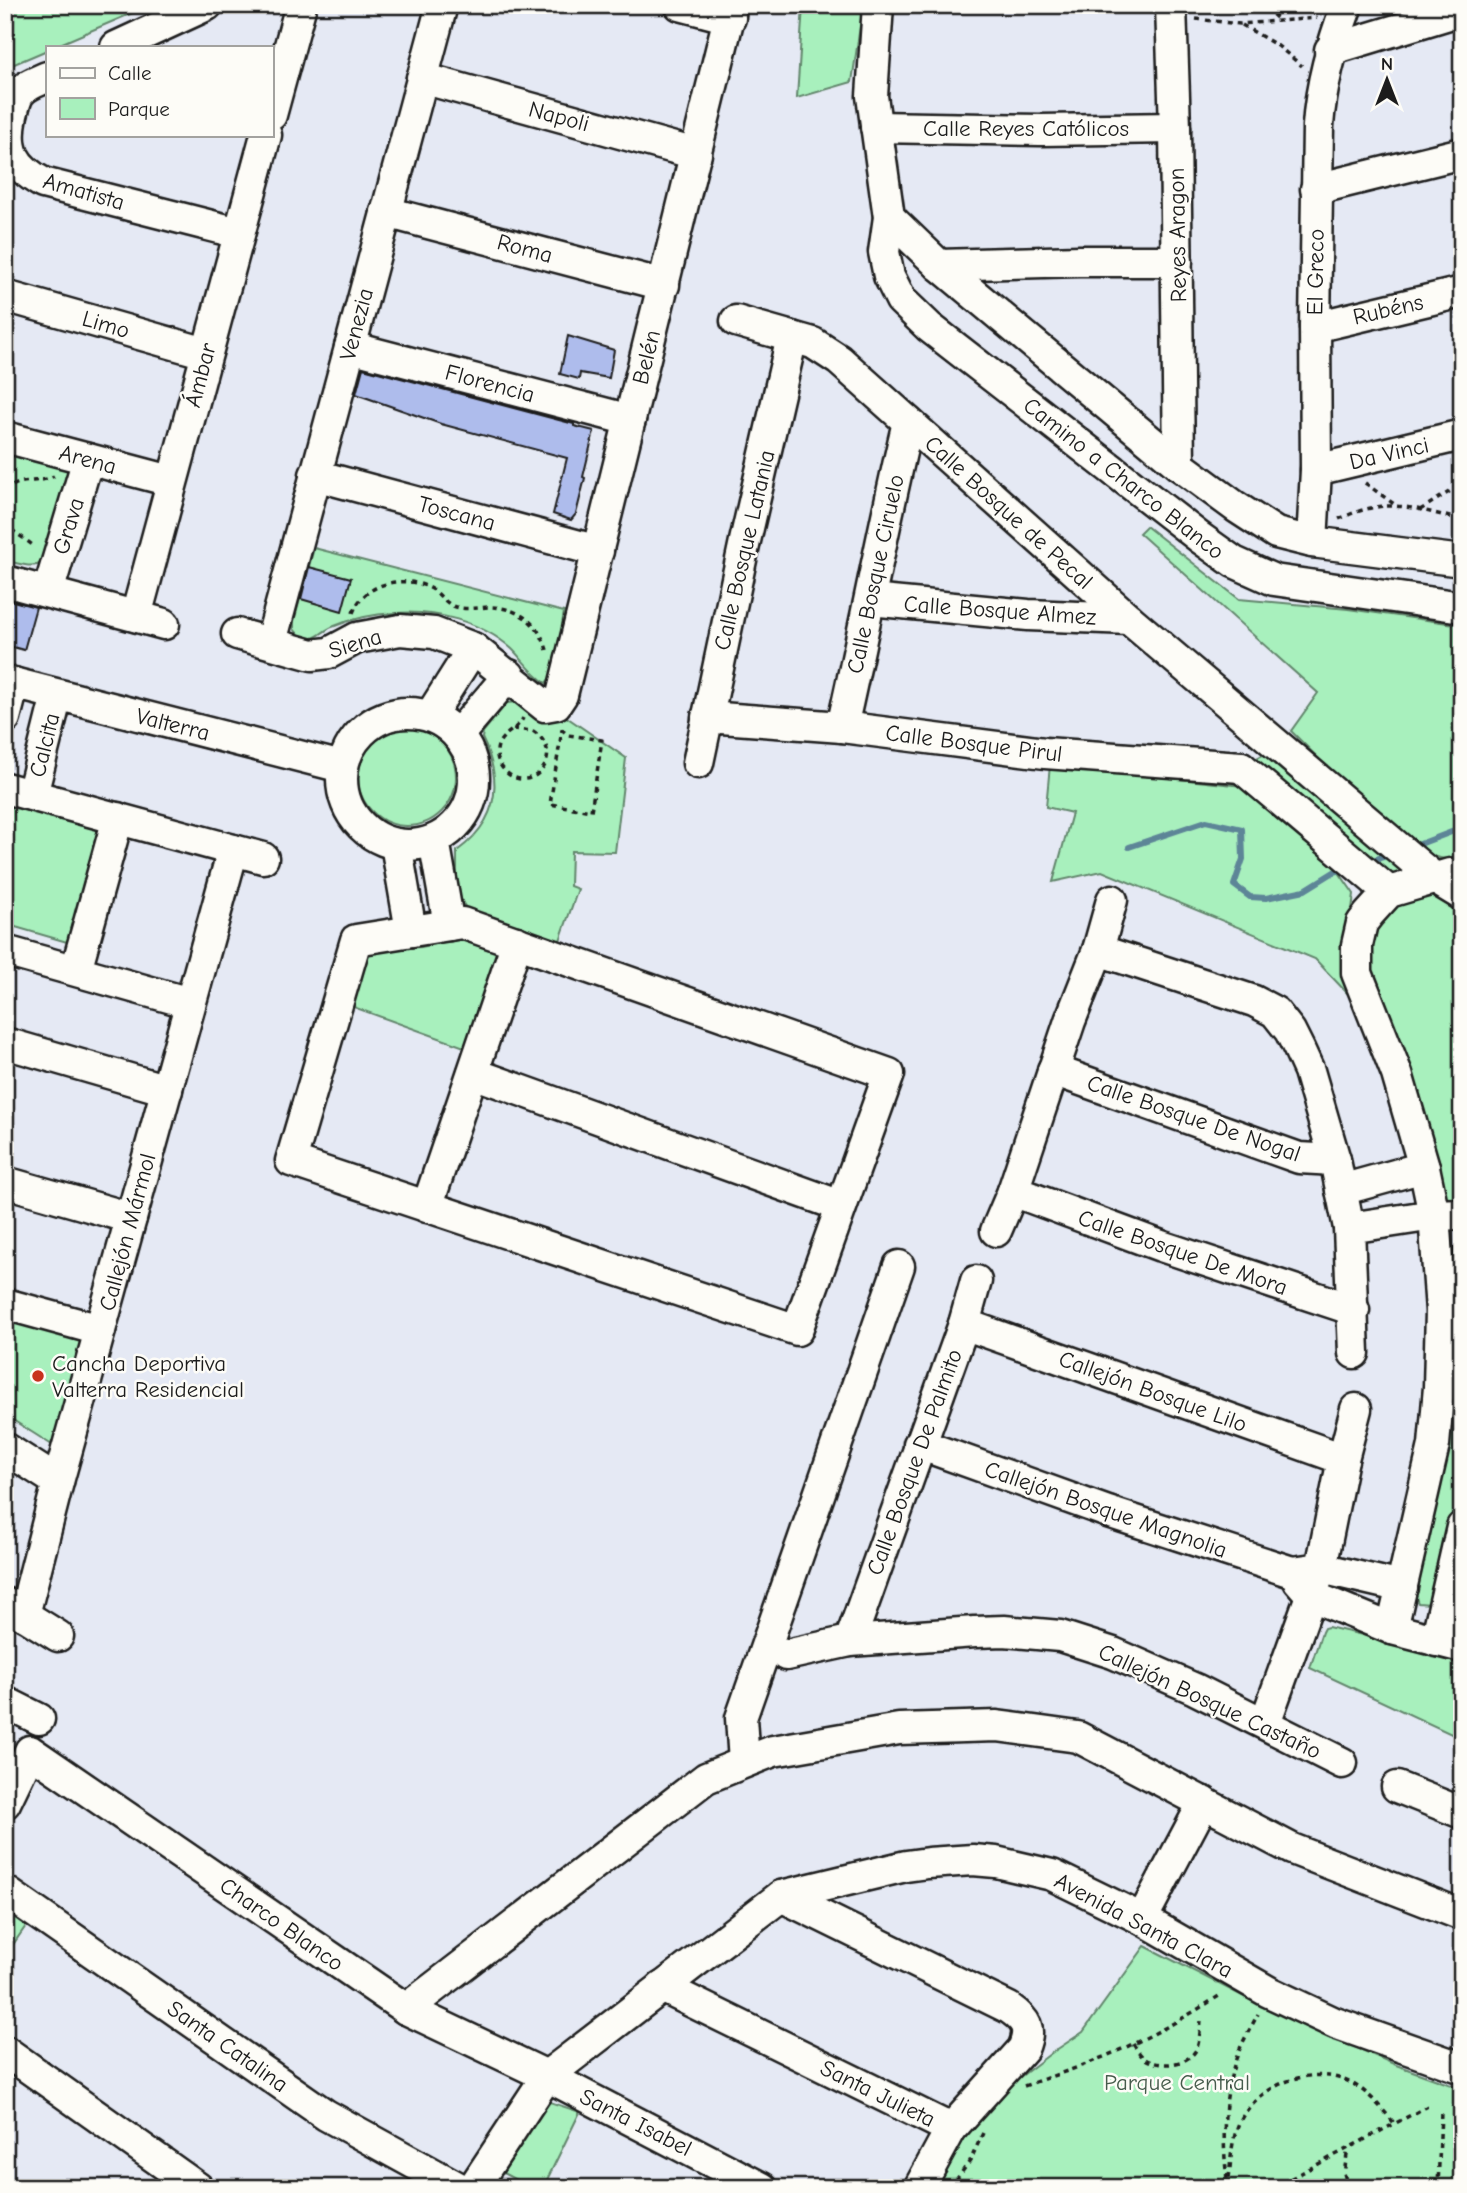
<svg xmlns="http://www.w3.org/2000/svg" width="1467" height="2193" font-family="'Comic Neue',sans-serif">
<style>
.green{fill:#a8f0bd;stroke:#62866c;stroke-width:2}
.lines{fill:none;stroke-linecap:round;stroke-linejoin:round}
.stream{stroke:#5d8597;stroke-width:6}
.building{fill:#aebcec;stroke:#1c1c1c;stroke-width:2}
.minor-casing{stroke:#1c1c1c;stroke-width:35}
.path{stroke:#1c1c1c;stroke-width:3.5;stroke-dasharray:5 5;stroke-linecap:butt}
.minor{stroke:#fdfcf7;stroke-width:30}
.poi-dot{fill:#c8321e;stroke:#fdfcf7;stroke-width:2.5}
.labels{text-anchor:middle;stroke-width:5;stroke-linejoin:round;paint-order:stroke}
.street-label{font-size:23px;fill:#1c1c1c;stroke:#fdfcf7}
.poi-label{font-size:23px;fill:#1c1c1c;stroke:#fdfcf7;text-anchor:start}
.park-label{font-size:23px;fill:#465c4c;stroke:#fdfcf7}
</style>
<rect width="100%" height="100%" fill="#e5e9f4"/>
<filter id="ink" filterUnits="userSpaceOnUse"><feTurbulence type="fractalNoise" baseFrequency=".0143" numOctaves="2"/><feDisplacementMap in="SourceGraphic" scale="14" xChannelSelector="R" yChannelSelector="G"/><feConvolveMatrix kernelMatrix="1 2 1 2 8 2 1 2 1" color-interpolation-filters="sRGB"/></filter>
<g filter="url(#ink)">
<!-- green -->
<g class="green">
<polygon points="5,5 151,5 53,47 47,47 47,50 5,68"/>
<polygon points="803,5 863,5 852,82 797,98"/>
<path d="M5,445L66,465L70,472L45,562C31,569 20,564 5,560Z"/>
<path d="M1146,526L1239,599L1348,609L1462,625V860C1440,860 1424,855 1406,845L1291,731L1318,693L1139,533Z"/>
<path d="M314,548L564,612L555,672L546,683C533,675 523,660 512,649C481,621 435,610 395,613C374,614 351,619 332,627C325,630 319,636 313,638C305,639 298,635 294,629V621Z"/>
<path d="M517,702L544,720L552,721L562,714L626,758L615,852L571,851L570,886L578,889L558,946L469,914L457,892V851C498,821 504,783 482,738L483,732L507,703Z"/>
<circle cx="407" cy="777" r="49"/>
<polygon points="1268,752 1401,867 1402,876 1395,882 1256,763 1257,758"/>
<polygon points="1050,765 1243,786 1336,868 1354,894 1344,973 1348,994 1315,959 1102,871 1053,882 1072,813 1046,807"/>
<polygon points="5,798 100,824 67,942 5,924"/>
<polygon points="1429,894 1462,903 1462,1205 1450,1200 1443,1193 1365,967 1371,923 1383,909"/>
<polygon points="462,938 497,948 499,953 467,1048 345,1004 364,950 421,947"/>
<polygon points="1462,1239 1462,1484 1437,1596 1430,1604 1418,1603 1414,1592 1430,1534 1449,1434 1453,1252"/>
<polygon points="5,1316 82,1337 52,1445 5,1415"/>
<polygon points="1328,1627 1462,1658 1462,1739 1310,1668 1322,1632 1324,1628"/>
<polygon points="5,1908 28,1923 5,1956"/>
<polygon points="1145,1946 1264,2007 1396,2065 1462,2089 1462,2188 928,2188 958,2134 1003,2090 1050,2054 1083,2032"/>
<polygon points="547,2101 580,2112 543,2188 531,2188 503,2173"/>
</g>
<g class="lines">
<!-- stream -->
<g class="stream">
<polyline points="1129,847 1206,821 1242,829 1243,859 1234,885 1250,897 1266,898 1305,890 1334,872 1345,869"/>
<polyline points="1412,847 1462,828"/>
<polyline points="1369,861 1390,855"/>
</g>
</g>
<!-- building -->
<g class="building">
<polygon points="568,336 614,350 609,378 580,373 579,379 560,374"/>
<polygon points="363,368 574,424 574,426 594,431 583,477 585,478 576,514 571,520 553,514 567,458 441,424 356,394"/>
<polygon points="309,567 351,578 342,611 301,599"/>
<polygon points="5,599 36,607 24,650 5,645"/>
</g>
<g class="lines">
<defs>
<g id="minor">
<polyline points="680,5 730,18"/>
<polyline points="878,5 872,96 889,217 884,252 889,276 901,300 929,327 1199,537 1234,562 1274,580 1462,607"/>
<polyline points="1171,5 1175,128 1179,465"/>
<polyline points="116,47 207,5"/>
<polyline points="1330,50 1462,10"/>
<path d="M47,77C38,81 25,85 19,94C15,100 14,108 12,115C5,150 13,166 43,183L239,233"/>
<polyline points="422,78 696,154"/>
<polyline points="271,115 301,5"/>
<polyline points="876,127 1041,130 1175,128"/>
<polyline points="1316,189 1462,153"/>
<polyline points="386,212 664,285"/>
<polyline points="889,217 939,265 1179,465 1236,507 1276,533 1312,542 1462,561"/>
<polyline points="939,265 1080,261 1177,261"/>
<polyline points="5,296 206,353"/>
<polyline points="736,321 813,343 839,360 1129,619 1434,878 1462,895"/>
<polyline points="1315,327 1462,292"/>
<polyline points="350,347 630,420"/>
<polyline points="5,437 171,481"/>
<polyline points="1316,470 1462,435"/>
<polyline points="315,475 598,551"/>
<path d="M1312,542L1316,470L1315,327L1318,126C1321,83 1332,45 1347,5"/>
<polyline points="5,581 164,624"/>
<polyline points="48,592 88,459"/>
<polyline points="870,600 1028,615 1129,619"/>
<polyline points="136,616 266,135"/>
<polyline points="237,634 312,655 329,653 357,638 400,630 434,633 473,648 545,706 556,704 562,695 732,5"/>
<polyline points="271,642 442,5"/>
<polyline points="5,681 342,767"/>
<circle cx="408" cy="779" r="66"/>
<polyline points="430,716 473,648"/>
<polyline points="707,717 842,727 1045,753 1241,767"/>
<polyline points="5,718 14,683"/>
<path d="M842,727C865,626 884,523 908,422"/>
<polyline points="458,735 509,675"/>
<polyline points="698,763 745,541 792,337"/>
<polyline points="1241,767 1389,892"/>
<polyline points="5,788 263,858"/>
<polyline points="32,795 57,695"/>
<polyline points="434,840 449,925"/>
<polyline points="396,844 411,931"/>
<polygon points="462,923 889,1074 797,1330 291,1161 356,940"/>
<polyline points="1098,950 1254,1001 1275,1012 1290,1031 1299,1049 1309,1071 1335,1160 1349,1228 1354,1353"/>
<polyline points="5,951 190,1003"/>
<polyline points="76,970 118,818"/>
<polyline points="5,1043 167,1090"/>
<polyline points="1053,1070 1299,1158 1335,1160"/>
<polyline points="473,1073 841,1206"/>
<polyline points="5,1182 131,1218"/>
<polyline points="1341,1190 1424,1167"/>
<polyline points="1013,1191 1161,1246 1354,1310"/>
<polyline points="427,1207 517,942"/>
<polyline points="1349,1228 1434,1215 1462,1214"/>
<polyline points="996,1231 1013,1191 1070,1021 1098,950 1112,900"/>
<polyline points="5,1304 100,1330"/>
<polyline points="964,1324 1343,1459"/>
<polyline points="919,1444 1108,1512 1292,1572 1321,1568 1402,1587"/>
<polyline points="5,1448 58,1482"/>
<polyline points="1299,1581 1312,1596 1392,1629 1462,1647"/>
<polyline points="5,1603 58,1636"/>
<polyline points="24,1615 58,1482 233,850"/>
<polyline points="1392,1629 1434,1445 1439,1387 1441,1311 1434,1215 1424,1167 1397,1074 1357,973 1357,945 1362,923 1369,914 1389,892 1450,874"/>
<polyline points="850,1641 964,1324 976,1281"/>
<polyline points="1436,1641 1462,1527"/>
<polyline points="786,1655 850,1641 975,1632 1004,1631 1060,1636 1113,1653 1195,1689 1342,1763"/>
<polyline points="5,1702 39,1719"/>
<polyline points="1265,1723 1321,1568 1343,1459 1356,1409"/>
<polyline points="744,1762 741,1718 899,1266"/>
<polyline points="1397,1787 1462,1813"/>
<polyline points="5,1803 30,1751 406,2009 547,2076 762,2188"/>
<polyline points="5,1891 326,2115 459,2188"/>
<path d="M781,1896L1009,2008C1026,2020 1032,2028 1023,2049L951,2129L919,2188"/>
<polyline points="1142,1919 1204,1802"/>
<polyline points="662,1987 951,2129"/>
<polyline points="406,2009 706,1778 773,1751 899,1729 997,1726 1078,1737 1292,1849 1462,1915"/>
<polyline points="5,2051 198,2188"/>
<polyline points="473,2188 547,2076 781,1896 906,1866 928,1863 973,1860 996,1862 1052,1875 1142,1919 1269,1992 1335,2023 1462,2068"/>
</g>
</defs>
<!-- minor casing -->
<use href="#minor" class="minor-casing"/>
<!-- path -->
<g class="path">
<polyline points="1265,8 1280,21"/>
<polyline points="1274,16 1285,5"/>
<polyline points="1196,19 1240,24 1317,18"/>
<polyline points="1242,25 1278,46 1302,66"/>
<polyline points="1365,483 1394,504"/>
<path d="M5,492C19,476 37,485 54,476"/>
<polyline points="1420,510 1462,484"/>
<path d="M1339,519C1389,496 1411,508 1462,520"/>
<polyline points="5,522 12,530 34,546"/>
<path d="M353,613C364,582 405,574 432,589C439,594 445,602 453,606C465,611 479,607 491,607C519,608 539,623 547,650"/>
<path d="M513,729L533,731C569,755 530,797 505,771C500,766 496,758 497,751C498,734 517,731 523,718"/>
<polyline points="561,729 568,735 602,740 591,811 550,804 562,730"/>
<path d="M1133,2044C1136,2048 1140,2055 1144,2058C1157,2068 1187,2066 1196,2050C1200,2041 1200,2030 1201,2021"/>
<path d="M1024,2086C1048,2077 1073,2070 1096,2060C1141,2042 1182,2020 1222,1994"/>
<path d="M1227,2179C1222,2139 1223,2098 1236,2059C1241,2044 1250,2029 1258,2014"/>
<polyline points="950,2188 970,2161 983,2133"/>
<path d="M1228,2188C1231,2166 1230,2144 1239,2123C1257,2085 1312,2063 1351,2083C1368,2091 1383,2110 1395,2124"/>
<polyline points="1273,2188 1428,2106"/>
<polyline points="1348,2188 1344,2173 1348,2149"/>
<polyline points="1438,2188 1441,2111"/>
</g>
<!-- minor -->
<use href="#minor" class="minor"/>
</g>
</g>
<!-- markers -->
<circle class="poi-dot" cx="38" cy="1376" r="7"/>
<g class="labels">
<!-- street labels -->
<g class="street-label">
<text transform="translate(559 116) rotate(15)" y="8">Napoli</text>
<text x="1026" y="136">Calle Reyes Católicos</text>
<text transform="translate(84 191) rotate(16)" y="8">Amatista</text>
<text transform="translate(1177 235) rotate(-91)" y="8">Reyes Aragon</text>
<text transform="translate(525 248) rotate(15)" y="8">Roma</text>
<text transform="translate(1315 272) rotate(-89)" y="8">El Greco</text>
<text transform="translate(1388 309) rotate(-13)" y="8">Rubéns</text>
<text transform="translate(106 324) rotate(16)" y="8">Limo</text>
<text transform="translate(356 324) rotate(-75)" y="8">Venezia</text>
<text transform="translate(646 357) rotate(-76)" y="8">Belén</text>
<text transform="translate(200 375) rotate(-75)" y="8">Ámbar</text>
<text transform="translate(490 383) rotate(15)" y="8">Florencia</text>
<text transform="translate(1389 453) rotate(-13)" y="8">Da Vinci</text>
<text transform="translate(88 459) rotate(15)" y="8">Arena</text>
<text transform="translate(1124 478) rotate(38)" y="8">Camino a Charco Blanco</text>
<text transform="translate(1009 512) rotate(42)" y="8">Calle Bosque de Pecal</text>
<text transform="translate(457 513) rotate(15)" y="8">Toscana</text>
<text transform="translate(68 526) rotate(-73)" y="8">Grava</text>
<text transform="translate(744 550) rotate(-77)" y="8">Calle Bosque Latania</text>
<text transform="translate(875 574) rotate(-78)" y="8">Calle Bosque Ciruelo</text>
<text transform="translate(1000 610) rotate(4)" y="8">Calle Bosque Almez</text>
<text transform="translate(355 643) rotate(-17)" y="8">Siena</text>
<text transform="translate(173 724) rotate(14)" y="8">Valterra</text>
<text transform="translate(974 743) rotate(7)" y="8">Calle Bosque Pirul</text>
<text transform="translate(44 745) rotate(-76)" y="8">Calcita</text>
<text transform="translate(1194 1118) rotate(19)" y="8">Calle Bosque De Nogal</text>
<text transform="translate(127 1232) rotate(-75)" y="8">Callejón Mármol</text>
<text transform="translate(1183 1252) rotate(19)" y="8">Calle Bosque De Mora</text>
<text transform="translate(1153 1391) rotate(20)" y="8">Callejón Bosque Lilo</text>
<text transform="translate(914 1462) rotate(-70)" y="8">Calle Bosque De Palmito</text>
<text transform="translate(1106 1509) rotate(19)" y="8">Callejón Bosque Magnolia</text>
<text transform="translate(1210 1701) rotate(25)" y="8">Callejón Bosque Castaño</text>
<text transform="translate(282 1924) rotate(35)" y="8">Charco Blanco</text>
<text transform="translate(1144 1925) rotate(28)" y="8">Avenida Santa Clara</text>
<text transform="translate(228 2046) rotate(35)" y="8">Santa Catalina</text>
<text transform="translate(878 2093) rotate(26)" y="8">Santa Julieta</text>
<text transform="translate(636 2122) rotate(27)" y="8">Santa Isabel</text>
</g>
<!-- poi labels -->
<g class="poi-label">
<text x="52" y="1371">Cancha Deportiva<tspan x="52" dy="26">Valterra Residencial</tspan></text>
</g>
<!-- park labels -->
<g class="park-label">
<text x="1177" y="2090">Parque Central</text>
</g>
</g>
<!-- margin -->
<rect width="1467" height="2193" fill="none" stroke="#fdfcf7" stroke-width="28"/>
<rect x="14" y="14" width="1439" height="2165" fill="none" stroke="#1c1c1c" stroke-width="2.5" filter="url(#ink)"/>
<!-- legend -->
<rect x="46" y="46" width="228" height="91" fill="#fdfcf7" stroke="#a3a29f" stroke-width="2"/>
<rect x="60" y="68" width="35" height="10" fill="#fdfcf7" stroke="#a3a29f" stroke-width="2"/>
<text x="108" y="80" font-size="21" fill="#1c1c1c">Calle</text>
<rect x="60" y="98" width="35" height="21" fill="#a8f0bd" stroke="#a3a29f" stroke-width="2"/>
<text x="108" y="116" font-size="21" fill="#1c1c1c">Parque</text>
<!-- north arrow -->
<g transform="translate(1387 80)" stroke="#fdfcf7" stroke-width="5" paint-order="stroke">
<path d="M0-5L12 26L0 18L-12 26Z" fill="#1c1c1c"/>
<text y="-10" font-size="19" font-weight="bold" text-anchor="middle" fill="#1c1c1c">N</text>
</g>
</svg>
